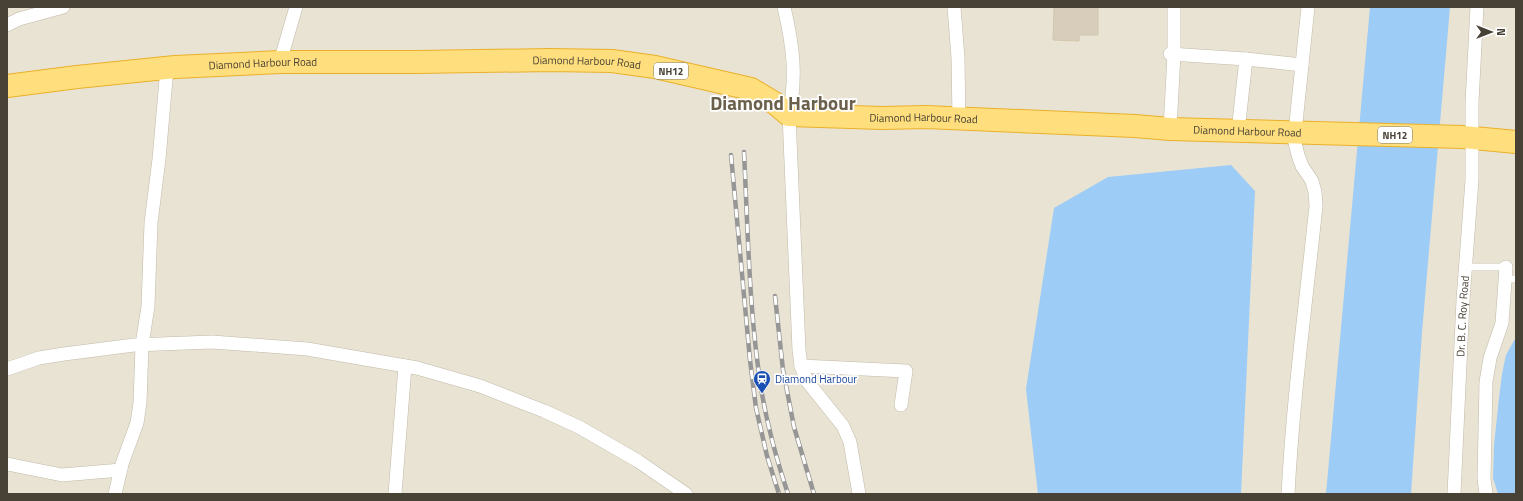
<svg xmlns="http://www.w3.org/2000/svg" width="1523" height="501" font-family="'Titillium Web',sans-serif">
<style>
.residential{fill:#e9e3d3}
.water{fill:#9dccf6}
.building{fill:#d7cdba;stroke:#d2c6ad}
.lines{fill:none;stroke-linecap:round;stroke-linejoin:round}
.service-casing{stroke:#c1baa8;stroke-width:8}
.minor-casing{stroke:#c1baa8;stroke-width:14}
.trunk-casing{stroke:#eab02a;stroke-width:24}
.service{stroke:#fff;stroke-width:7}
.minor{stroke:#fff;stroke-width:13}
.trunk{stroke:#ffdf7d;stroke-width:22}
.rail-casing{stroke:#969696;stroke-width:4.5}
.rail{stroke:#fff;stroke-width:3;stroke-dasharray:9;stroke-linecap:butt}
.labels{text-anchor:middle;stroke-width:3.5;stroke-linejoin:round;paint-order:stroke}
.shield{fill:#fff;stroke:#7f7a72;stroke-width:1}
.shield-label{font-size:10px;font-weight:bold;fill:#484135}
.street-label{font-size:11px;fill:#484135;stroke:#fff}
.transit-label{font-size:11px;fill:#164399;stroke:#fff;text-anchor:start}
.town-label{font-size:19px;font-weight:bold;fill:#6b604b;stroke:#fff}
</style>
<rect width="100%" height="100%" fill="#f4f1e6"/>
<!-- residential -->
<rect class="residential" x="7" y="7" width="1509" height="487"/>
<!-- water -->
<g class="water">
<polygon points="1370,7 1450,7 1422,332 1411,494 1326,494"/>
<polygon points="1231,165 1255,191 1241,494 1038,494 1026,389 1054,208 1108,177"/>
<polygon points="1516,337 1516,494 1498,494 1493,478 1494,445 1499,398 1502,374 1506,355"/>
</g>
<!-- building -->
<polygon class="building" points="1054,7 1098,7 1098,35 1079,35 1079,41 1053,40"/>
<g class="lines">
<defs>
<g id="service">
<polyline points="1465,267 1506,267"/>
<polyline points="1505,279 1516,279"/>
</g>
<g id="minor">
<path d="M784,7C793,46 797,75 789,115L799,350L801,366L807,381L843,426L850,442L859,494"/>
<polyline points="954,7 958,58 959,119"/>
<polyline points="7,25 19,19 63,7"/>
<polyline points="1170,54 1246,59 1302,65"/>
<polyline points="280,62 296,7"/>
<polyline points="1170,129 1174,54 1174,7"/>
<polyline points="1238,131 1246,59"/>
<polyline points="801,366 906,371 901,405"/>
<polyline points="7,369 39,358 64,354 134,345 212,342 307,349 417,368 480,386 544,411 579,427 638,461 686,494"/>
<polyline points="7,464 62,475 121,470"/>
<polyline points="115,494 122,464 137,423 140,403 142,345 148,306 151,223 159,159 167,68"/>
<polyline points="395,494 405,366"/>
<path d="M1288,494C1293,397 1306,302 1316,206L1315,192L1312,181L1302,166L1298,155L1295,143V132L1308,7"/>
<path id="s1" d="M1454,494L1463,300L1472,180V102L1477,7"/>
<polyline points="1486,494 1484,479 1486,382 1490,358 1502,323 1506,267"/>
</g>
<g id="trunk">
<path id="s2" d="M7,86L77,77L175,67L280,62H416L550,60L612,61L655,67L751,89L776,104L789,115L882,118L926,117L1135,126L1170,129L1463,137L1516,142"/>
</g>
</defs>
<!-- service casing -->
<use href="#service" class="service-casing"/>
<!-- minor casing -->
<use href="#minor" class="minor-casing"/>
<!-- trunk casing -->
<use href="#trunk" class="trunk-casing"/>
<!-- service -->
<use href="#service" class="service"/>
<!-- minor -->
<use href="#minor" class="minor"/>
<!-- trunk -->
<use href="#trunk" class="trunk"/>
<defs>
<g id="rail">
<path d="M744,152C748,233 749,315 762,394C768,428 777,461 788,494"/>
<polyline points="731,155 750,360 756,408 767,456 779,494"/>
<polyline points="775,296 783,370 794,427 814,494"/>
</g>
</defs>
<!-- rail casing -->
<use href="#rail" class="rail-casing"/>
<!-- rail -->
<use href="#rail" class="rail"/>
</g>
<!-- icons -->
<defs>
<symbol id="station-pin" viewBox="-11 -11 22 30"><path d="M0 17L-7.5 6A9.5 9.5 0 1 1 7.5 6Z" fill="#1a4fb4" stroke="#fff"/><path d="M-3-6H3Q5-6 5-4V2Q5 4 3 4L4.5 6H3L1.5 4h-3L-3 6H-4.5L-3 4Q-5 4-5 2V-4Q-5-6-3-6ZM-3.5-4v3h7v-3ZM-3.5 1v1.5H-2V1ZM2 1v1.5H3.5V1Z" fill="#fff"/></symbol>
</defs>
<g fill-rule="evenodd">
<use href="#station-pin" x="752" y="369" width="20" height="27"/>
</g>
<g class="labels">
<!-- shield labels -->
<g class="shield">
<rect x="654" y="63" width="34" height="16" rx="3"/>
<rect x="1378" y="127" width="34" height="16" rx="3"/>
</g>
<g class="shield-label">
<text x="671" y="75">NH12</text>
<text x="1395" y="139">NH12</text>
</g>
<!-- street labels -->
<g class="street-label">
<text dy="4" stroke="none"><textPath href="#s2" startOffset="581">Diamond Harbour Road</textPath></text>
<text dy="4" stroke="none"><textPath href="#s2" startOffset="257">Diamond Harbour Road</textPath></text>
<text dy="4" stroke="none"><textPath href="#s2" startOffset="929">Diamond Harbour Road</textPath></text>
<text dy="4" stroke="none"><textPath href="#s2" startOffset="1253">Diamond Harbour Road</textPath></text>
<text dy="4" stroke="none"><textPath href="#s1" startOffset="178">Dr. B. C. Roy Road</textPath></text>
</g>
<!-- transit labels -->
<g class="transit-label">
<text x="775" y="383">Diamond Harbour</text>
</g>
<!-- town labels -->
<g class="town-label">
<text x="783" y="110">Diamond Harbour</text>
</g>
</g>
<!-- border -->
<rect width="1523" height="501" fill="none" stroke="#484135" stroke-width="16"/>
<!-- north arrow -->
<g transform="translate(1491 32) rotate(90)" stroke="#ffffff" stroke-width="3" paint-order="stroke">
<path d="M0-3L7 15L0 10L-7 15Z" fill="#484135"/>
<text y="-6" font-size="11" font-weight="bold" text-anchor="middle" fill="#484135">N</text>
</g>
</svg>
